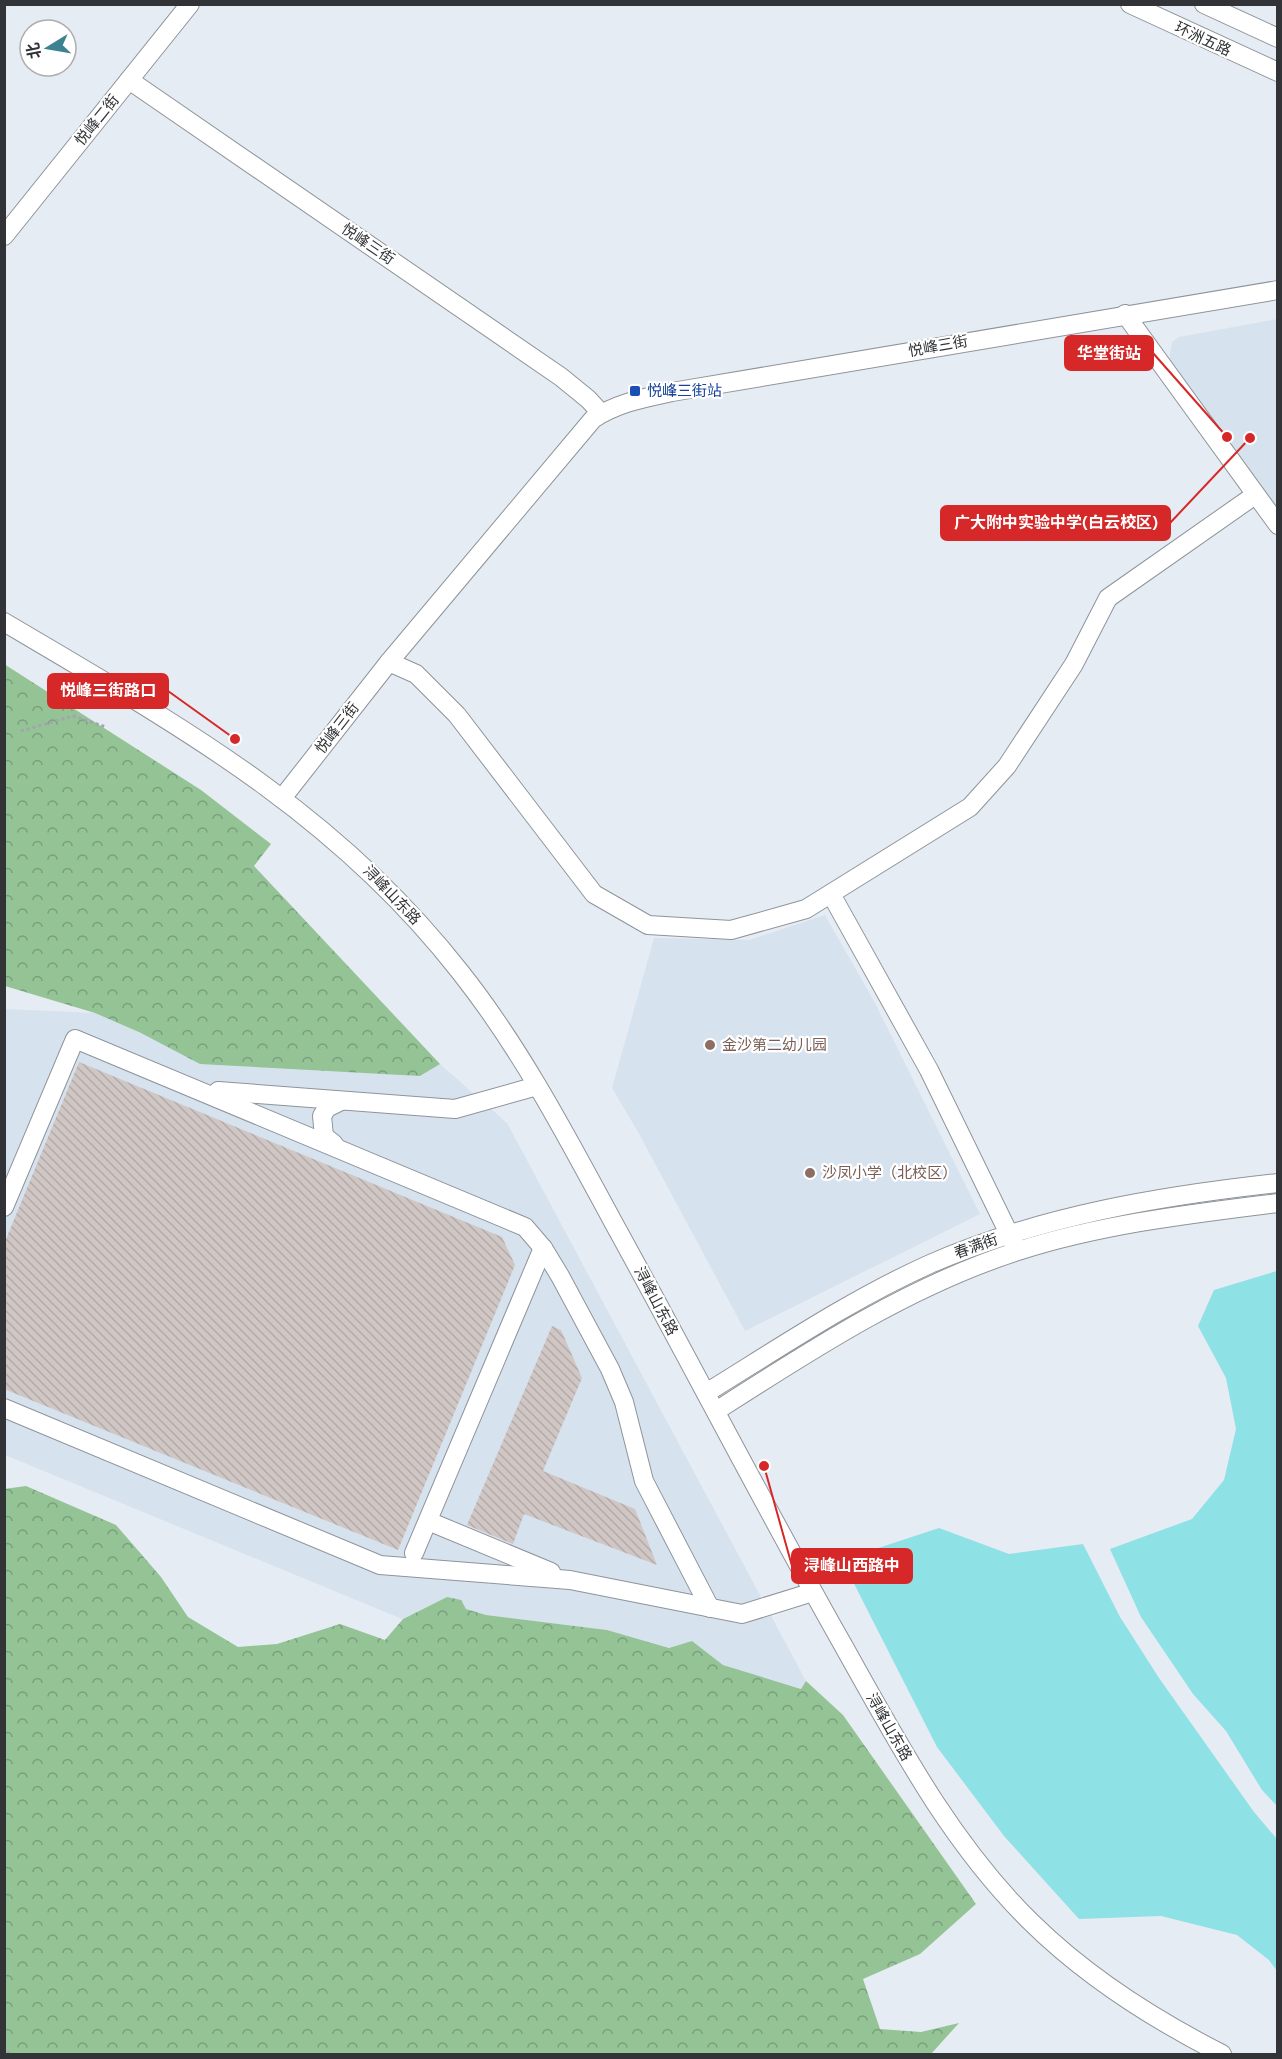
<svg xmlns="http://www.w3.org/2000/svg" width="1282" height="2059" font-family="Figtree,'Noto Sans SC',sans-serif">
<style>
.built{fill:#d7e2ef}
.forest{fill:url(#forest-crowns)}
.water{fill:#8ee1e5}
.building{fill:url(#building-back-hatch)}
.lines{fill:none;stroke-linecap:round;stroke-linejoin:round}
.minor-casing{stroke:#8e949a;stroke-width:20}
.path{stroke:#a2a6ac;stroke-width:3;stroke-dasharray:3 3;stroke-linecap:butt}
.minor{stroke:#fff;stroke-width:18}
.transit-dot{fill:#1a4fb4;stroke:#fff;stroke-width:2}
.education-dot{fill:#8d6e63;stroke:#fff;stroke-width:2}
.labels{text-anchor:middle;stroke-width:4.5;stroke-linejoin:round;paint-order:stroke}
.street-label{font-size:15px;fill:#313336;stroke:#fff}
.transit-label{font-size:15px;fill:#164399;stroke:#fff;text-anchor:start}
.education-label{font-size:15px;fill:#785e54;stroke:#fff;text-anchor:start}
.leader{fill:none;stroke:#d62828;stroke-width:2}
.callout-dot{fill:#d62828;stroke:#fff;stroke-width:2}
.callout{fill:#d62828;stroke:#d62828;stroke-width:2}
.callout-label{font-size:16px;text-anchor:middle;font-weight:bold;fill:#fff}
</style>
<defs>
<pattern id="forest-crowns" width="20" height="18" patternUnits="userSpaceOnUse" patternTransform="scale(1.5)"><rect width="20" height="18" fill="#94c396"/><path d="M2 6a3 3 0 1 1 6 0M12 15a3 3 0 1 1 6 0" fill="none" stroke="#799f7b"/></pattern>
<pattern id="building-back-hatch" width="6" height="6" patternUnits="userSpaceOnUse" patternTransform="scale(1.5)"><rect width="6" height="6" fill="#d0c7c4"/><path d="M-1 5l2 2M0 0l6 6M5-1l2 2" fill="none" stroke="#b3aba9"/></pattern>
</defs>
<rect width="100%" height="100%" fill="#e6ecf3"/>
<!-- built -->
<g class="built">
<polygon points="1277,319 1277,515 1171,366 1169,359 1172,342 1179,337"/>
<polygon points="825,915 875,1003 980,1214 745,1331 638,1132 612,1088 654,938 749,940"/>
<polygon points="5,1009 95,1013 141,1033 419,1076 440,1064 507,1123 806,1681 802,1689 723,1665 692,1641 669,1648 607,1630 486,1615 465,1609 447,1597 402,1619 5,1455"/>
</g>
<!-- forest -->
<g class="forest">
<polygon points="4,664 201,790 271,844 254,866 440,1064 420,1076 200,1064 141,1033 95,1013 5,986"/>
<polygon points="26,1486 116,1525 161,1577 188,1617 238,1647 277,1644 340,1624 385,1640 403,1619 447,1597 461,1600 466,1609 486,1615 607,1630 669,1648 692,1641 723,1665 801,1689 806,1681 843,1715 976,1904 920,1954 863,1979 880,2029 921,2032 959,2023 931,2054 5,2054 4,1489"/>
</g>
<!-- water -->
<g class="water">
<polygon points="1277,1271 1278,1271 1277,1806 1262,1790 1226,1731 1193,1694 1141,1617 1110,1549 1192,1519 1224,1480 1236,1429 1226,1378 1198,1326 1214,1290"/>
<polygon points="939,1528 1009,1554 1083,1544 1120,1617 1159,1678 1254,1812 1277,1839 1277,1971 1269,1960 1237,1935 1161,1916 1079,1919 1004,1836 937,1747 842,1560"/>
</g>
<!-- building -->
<g class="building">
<polygon points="79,1062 502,1237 515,1265 398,1550 4,1389 4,1244"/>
<polygon points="552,1326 561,1330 582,1378 543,1471 635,1509 657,1565 524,1514 513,1544 467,1525"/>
</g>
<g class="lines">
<defs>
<g id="minor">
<polyline points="1130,4 1278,72"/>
<polyline points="1204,4 1278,38"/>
<polyline points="129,80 561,377 588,399 601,413"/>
<polyline points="4,236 190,4"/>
<polyline points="1125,314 1278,525"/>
<path d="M4,622C176,724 335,811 461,973C521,1049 566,1135 612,1220C690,1361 763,1504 843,1645C898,1743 951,1844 1032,1923C1088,1978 1153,2019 1222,2054"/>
<polyline points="389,662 416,674 457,715 594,894 648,925 731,930 806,909 970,807 1007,766 1074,664 1108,598 1255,495"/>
<path d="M283,797L389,662L593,419C617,403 644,398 672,392L1278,290"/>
<polyline points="831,894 929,1070 1014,1244"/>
<polyline points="218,1091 455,1109 537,1086"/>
<polyline points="334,1144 324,1136 322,1116 327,1108 341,1101"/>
<polyline points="4,1207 75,1039 525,1227 543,1248 560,1276 610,1369 624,1402 644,1481 710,1608"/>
<path d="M706,1393C779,1348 852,1299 930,1264C1040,1216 1159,1196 1278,1183"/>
<polyline points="4,1408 380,1565 570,1580 742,1614 813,1592"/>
<path d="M716,1411C811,1350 909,1286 1018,1251C1102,1224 1190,1214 1278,1203"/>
<polyline points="428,1521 551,1572"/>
<polyline points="414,1553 543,1248"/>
</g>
</defs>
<!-- minor casing -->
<use href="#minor" class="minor-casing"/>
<!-- path -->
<g class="path">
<polyline points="21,731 73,716 106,727"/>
<polyline points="4,2046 9,2054"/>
</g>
<!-- minor -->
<use href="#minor" class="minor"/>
</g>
<!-- markers -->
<rect class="transit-dot" x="629" y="385" width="12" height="12" rx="3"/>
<g class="education-dot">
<circle cx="710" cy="1045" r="6"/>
<circle cx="810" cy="1173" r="6"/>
</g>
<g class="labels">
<!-- street labels -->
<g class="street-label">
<text transform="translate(1203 39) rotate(25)" y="5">环洲五路</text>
<text transform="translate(97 120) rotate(-51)" y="5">悦峰二街</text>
<text transform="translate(368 244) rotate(34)" y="5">悦峰三街</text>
<text transform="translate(938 346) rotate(-10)" y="5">悦峰三街</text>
<text transform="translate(337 728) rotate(-52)" y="5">悦峰三街</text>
<text transform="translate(392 895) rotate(46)" y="5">浔峰山东路</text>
<text transform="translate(976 1246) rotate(-20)" y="5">春满街</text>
<text transform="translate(656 1301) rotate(62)" y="5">浔峰山东路</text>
<text transform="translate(889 1727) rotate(60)" y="5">浔峰山东路</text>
</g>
<!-- transit labels -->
<g class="transit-label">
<text x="647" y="396">悦峰三街站</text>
</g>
<!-- education labels -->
<g class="education-label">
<text x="722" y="1050">金沙第二幼儿园</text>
<text x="822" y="1178">沙凤小学（北校区）</text>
</g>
</g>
<!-- callouts -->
<path class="leader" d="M1227 437L1153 353M1250 438L1170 523M235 739L168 691M764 1466L792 1566"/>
<g class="callout-dot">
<circle cx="1227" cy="437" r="6"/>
<circle cx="1250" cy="438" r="6"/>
<circle cx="235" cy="739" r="6"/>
<circle cx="764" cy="1466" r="6"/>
</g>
<g class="callout">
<rect x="1065" y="336" width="88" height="34" rx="6"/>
<rect x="941" y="506" width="229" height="34" rx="6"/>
<rect x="48" y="674" width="120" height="34" rx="6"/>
<rect x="792" y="1549" width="120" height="34" rx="6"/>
</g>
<g class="callout-label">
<text x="1109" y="359">华堂街站</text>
<text x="1056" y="528">广大附中实验中学(白云校区)</text>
<text x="108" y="696">悦峰三街路口</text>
<text x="852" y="1571">浔峰山西路中</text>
</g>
<!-- border -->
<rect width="1282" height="2059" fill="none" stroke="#313336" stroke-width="12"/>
<!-- north arrow -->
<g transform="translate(48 48) rotate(259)"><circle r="28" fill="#ffffff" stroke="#adadaf" stroke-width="1.5"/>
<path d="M0-4.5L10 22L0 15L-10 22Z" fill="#3d8290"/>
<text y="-9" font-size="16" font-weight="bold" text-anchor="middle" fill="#313336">北</text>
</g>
</svg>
